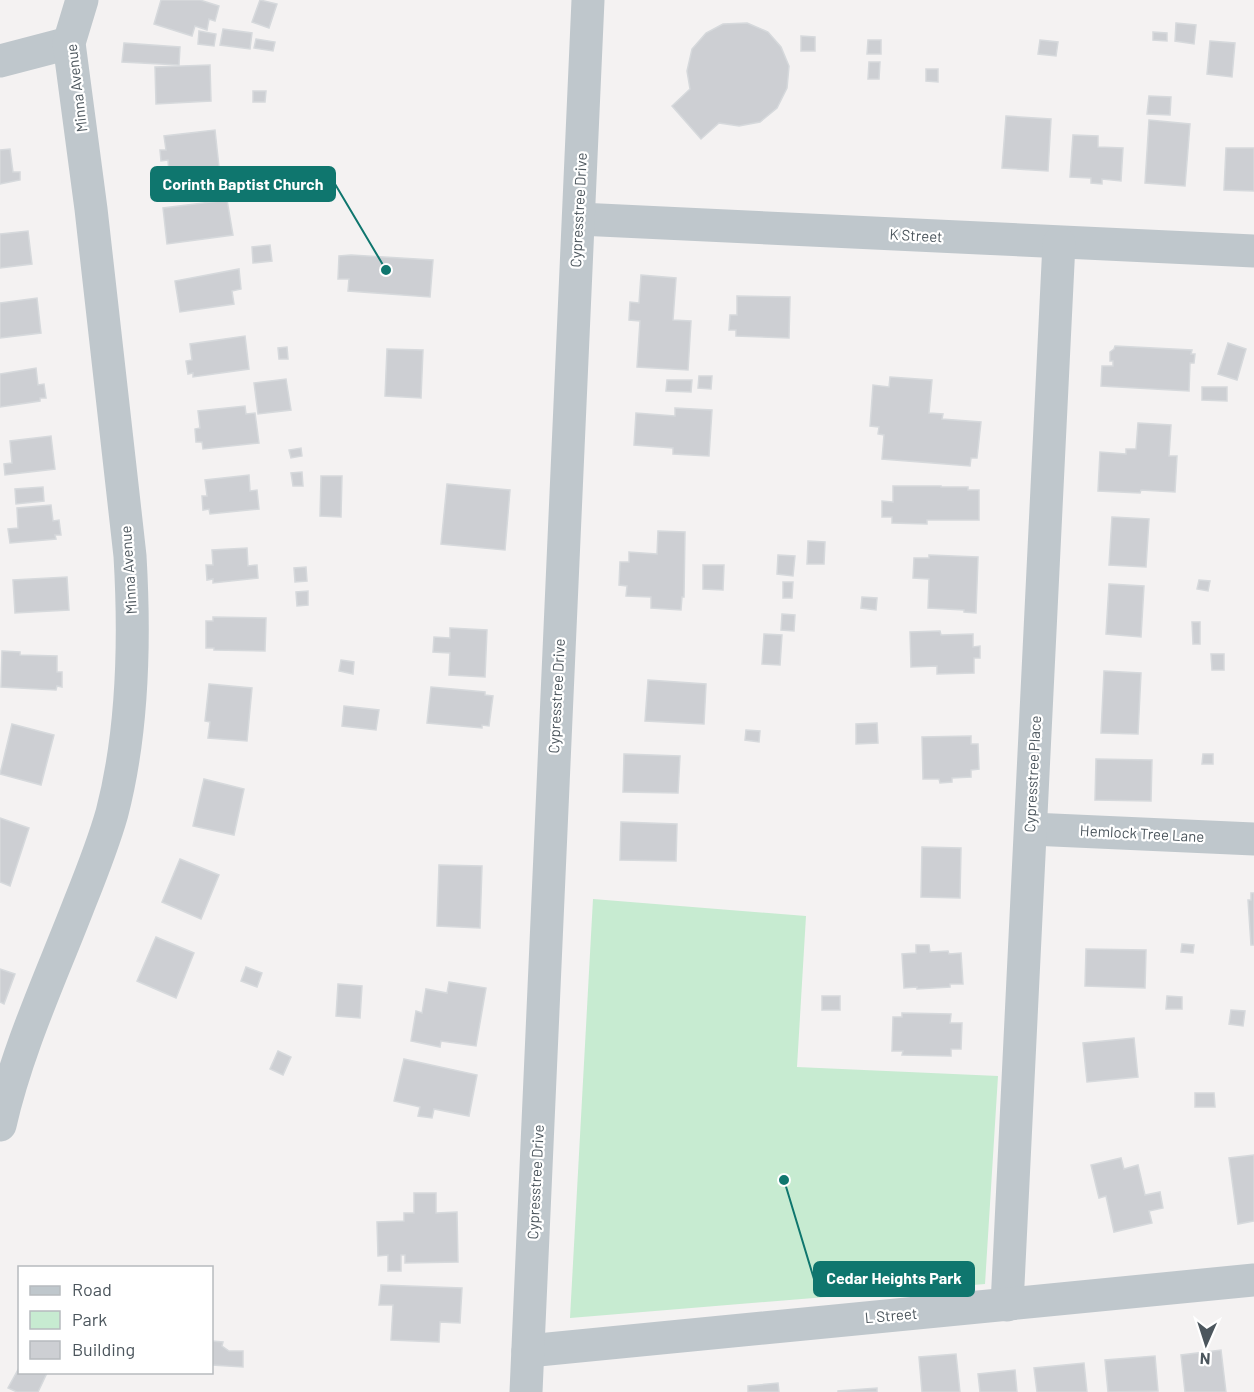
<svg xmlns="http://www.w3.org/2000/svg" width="1254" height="1392" font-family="Barlow,sans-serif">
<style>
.green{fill:#c7ebd1}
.building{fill:#cdcfd3;stroke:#d6d9dc;stroke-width:1.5}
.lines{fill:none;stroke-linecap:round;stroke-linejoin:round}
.minor{stroke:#bfc7cc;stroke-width:33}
.labels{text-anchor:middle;stroke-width:4.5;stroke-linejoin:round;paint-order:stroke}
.street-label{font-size:15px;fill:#4c565d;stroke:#fff}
.leader{fill:none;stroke:#0f766e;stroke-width:2}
.callout-dot{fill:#0f766e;stroke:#fff;stroke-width:2}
.callout{fill:#0f766e;stroke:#0f766e;stroke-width:2}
.callout-label{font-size:16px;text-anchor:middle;font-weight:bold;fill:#fff}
</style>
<rect width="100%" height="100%" fill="#f4f2f2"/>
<!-- green -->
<polygon class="green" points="593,899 806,916 797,1067 998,1076 985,1284 570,1318"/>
<!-- building -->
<g class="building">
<polygon points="161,0 200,0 219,6 215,21 209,19 207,30 195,26 192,36 154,24"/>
<polygon points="260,0 277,4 269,28 252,22"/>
<polygon points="747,23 768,32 781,47 789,66 787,88 777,108 760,122 739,126 719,123 701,139 672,106 690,89 687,71 692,49 706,33 723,24"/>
<polygon points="1176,23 1196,25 1194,44 1175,41"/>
<polygon points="223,29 252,33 250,49 220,45"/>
<polygon points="199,31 216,34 214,46 198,44"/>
<polygon points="1153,32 1167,33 1167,41 1153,40"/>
<polygon points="801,36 815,37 815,51 801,51"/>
<polygon points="256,39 275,42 273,51 254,48"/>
<polygon points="868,40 881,40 881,54 867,54"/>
<polygon points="1040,40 1058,42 1056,56 1038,54"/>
<polygon points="1210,41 1235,43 1232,77 1207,74"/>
<polygon points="124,43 180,47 179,65 122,62"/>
<polygon points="869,62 880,62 879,79 868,79"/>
<polygon points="210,65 211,101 156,104 155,67"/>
<polygon points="926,69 938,69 938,82 926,81"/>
<polygon points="253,91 266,91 265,102 253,102"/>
<polygon points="1149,96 1171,97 1170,115 1147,114"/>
<polygon points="1006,116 1051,119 1048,171 1002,168"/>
<polygon points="1149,120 1190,124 1185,186 1145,183"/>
<polygon points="215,130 219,167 169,173 168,160 161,161 160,150 166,150 164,136"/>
<polygon points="1073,135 1098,136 1098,147 1123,148 1121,181 1102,179 1102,184 1091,183 1091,178 1070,177"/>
<polygon points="1226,148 1254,148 1254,191 1224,190"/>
<polygon points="10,149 13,172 20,172 20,180 0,184 0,150"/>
<polygon points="227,200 233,235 167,244 163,208"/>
<polygon points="28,231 32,264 0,268 0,234"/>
<polygon points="270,245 272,261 253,263 252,247"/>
<polygon points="351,255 433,260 430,297 348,291 349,279 338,279 339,256"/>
<polygon points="239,269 241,289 232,291 234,304 180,312 175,281"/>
<polygon points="641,275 676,278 673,320 691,321 688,370 637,367 640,321 629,320 630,302 639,303"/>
<polygon points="737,296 790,297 789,338 736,336 736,330 729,330 730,315 737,315"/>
<polygon points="37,298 41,333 0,338 0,303"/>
<polygon points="245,336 249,369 193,377 193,373 188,374 186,361 192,360 190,344"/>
<polygon points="1228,343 1246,349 1237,380 1218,374"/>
<polygon points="1115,346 1192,350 1191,354 1195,354 1194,363 1190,363 1189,391 1101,386 1102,366 1113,366 1113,361 1110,361 1110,352 1114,349"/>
<polygon points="287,347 288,359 279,359 278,348"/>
<polygon points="387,349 423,350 421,398 385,396"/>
<polygon points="36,368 38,385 44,384 46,398 40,398 40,401 0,407 0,374"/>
<polygon points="699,376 712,376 711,389 698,388"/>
<polygon points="890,377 932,380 929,413 943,414 942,419 981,422 977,458 971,458 970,466 882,459 884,435 878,434 879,427 870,426 873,385 889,387"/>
<polygon points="286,379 291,410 258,414 254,383"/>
<polygon points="667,380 692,380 691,392 666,391"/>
<polygon points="1202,387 1227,387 1227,401 1202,400"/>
<polygon points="245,406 246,414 255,413 259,443 203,449 202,442 196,442 195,429 200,428 198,411"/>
<polygon points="675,408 712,410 709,456 673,454 673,448 634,445 636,413 675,416"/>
<polygon points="1138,423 1171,425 1169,456 1177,456 1175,492 1141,490 1140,493 1098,491 1100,452 1126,454 1126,449 1136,449"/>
<polygon points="51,436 55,469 5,475 4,464 12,463 10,441"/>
<polygon points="301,448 302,456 291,458 289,450"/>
<polygon points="302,472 303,486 293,486 291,473"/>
<polygon points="249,475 250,491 257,490 259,509 210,514 209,509 203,510 202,496 207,496 205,480"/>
<polygon points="321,476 342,476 341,517 320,516"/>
<polygon points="447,484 510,490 505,550 441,544"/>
<polygon points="893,486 941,486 941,487 968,487 968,490 979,490 979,520 927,520 927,524 892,523 892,517 882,517 882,501 893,502"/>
<polygon points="43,487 44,501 16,504 15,489"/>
<polygon points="51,505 53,521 59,520 61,535 55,535 56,539 10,543 8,529 18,528 17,508"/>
<polygon points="1112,517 1149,519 1146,567 1109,565"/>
<polygon points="658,531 685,532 684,597 682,597 681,610 651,608 651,597 626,596 627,586 619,585 620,562 629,562 629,552 657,554"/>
<polygon points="808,541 825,542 824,564 807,564"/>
<polygon points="247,548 248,566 257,565 258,578 213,583 213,579 207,580 206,565 213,565 212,550"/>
<polygon points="778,555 795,556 793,576 777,574"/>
<polygon points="929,555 978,557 976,613 964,612 964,610 928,608 929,579 913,578 914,558 929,558"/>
<polygon points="703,565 724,565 723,590 703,589"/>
<polygon points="306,567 307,581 295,582 294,568"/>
<polygon points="67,577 69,610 15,613 13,580"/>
<polygon points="1199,580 1210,581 1208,591 1197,589"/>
<polygon points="783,582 793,582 792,598 783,598"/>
<polygon points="1109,584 1144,586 1141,637 1106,634"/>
<polygon points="308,591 308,605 297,606 296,592"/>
<polygon points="862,597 877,598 876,610 861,608"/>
<polygon points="782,614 795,615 794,631 781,630"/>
<polygon points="213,617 266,618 265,651 214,650 214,648 206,648 206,621 213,621"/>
<polygon points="1192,622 1200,622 1200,644 1193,644"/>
<polygon points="450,628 487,630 485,677 449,675 450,653 433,652 434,637 450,638"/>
<polygon points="940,631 941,635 973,634 973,647 980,646 980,658 974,658 974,673 937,674 937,666 911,667 910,632"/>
<polygon points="764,634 782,635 780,665 762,664"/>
<polygon points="2,651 20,652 20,655 57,656 57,672 62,672 62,687 57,686 56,690 1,687"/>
<polygon points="1211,654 1224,654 1224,670 1212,670"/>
<polygon points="341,660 354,662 353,674 339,671"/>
<polygon points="1104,671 1141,673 1138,734 1101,733"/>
<polygon points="648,680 706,684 704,724 645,721"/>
<polygon points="209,684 252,688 247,741 208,738 210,722 205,721"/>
<polygon points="431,687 485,692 485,695 493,696 489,726 482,725 482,728 427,723"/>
<polygon points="344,706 379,710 376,730 342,726"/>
<polygon points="877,723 878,743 856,744 856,724"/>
<polygon points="12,724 54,735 41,785 0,774"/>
<polygon points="746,730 760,731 759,742 745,740"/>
<polygon points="971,736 971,744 978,744 979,769 971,770 971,777 952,778 952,782 940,783 939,779 923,779 922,737"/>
<polygon points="624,754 680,756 678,793 623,792"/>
<polygon points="1203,754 1213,754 1213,764 1202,764"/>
<polygon points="1096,759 1152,760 1151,801 1095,800"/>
<polygon points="204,779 244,789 234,835 193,826"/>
<polygon points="0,818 29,828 10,886 0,882"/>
<polygon points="621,822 677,824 676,861 620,860"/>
<polygon points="922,847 961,848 960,898 921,897"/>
<polygon points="180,859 219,875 201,919 162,902"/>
<polygon points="439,865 482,866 480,928 437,926"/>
<polygon points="1251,893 1254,893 1254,945 1251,945 1248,900 1251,900"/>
<polygon points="156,937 194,953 176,998 137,981"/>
<polygon points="1182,944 1194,945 1193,953 1181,952"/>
<polygon points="916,945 929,945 930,952 948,951 949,954 961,953 963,984 950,984 950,987 917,989 917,987 904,988 902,954 916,953"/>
<polygon points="1086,949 1146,950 1145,988 1085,986"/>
<polygon points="246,967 262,973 257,987 241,981"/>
<polygon points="0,969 15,974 4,1004 0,1002"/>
<polygon points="449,982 486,988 476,1046 441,1041 440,1047 411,1041 416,1011 422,1013 426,989 447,993"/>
<polygon points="338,984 362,986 360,1018 336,1016"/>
<rect x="822" y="996" width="18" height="14"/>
<polygon points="1167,996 1182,997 1182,1009 1166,1009"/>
<polygon points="1231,1010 1245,1011 1243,1026 1229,1024"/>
<polygon points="902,1013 951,1014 950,1023 962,1023 961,1049 951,1049 951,1056 902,1055 903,1051 892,1051 893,1017 902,1017"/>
<polygon points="1134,1038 1138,1077 1087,1082 1083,1043"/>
<polygon points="278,1051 291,1057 283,1075 270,1069"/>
<polygon points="404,1059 477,1075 469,1116 434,1109 432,1118 418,1116 420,1107 394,1101"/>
<polygon points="1195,1093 1214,1093 1215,1107 1195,1107"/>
<polygon points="1254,1155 1254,1221 1238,1224 1229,1158"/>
<polygon points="1121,1158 1124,1169 1138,1165 1145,1195 1160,1192 1163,1208 1149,1211 1152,1223 1114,1232 1106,1196 1099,1198 1091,1165"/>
<polygon points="414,1193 436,1193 436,1213 457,1212 458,1262 405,1263 405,1255 401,1255 401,1271 388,1271 388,1255 378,1256 377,1222 404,1221 404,1213 414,1213"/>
<polygon points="381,1285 462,1288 460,1323 440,1322 439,1342 391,1340 393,1305 379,1305"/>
<polygon points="212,1341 223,1342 222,1346 229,1351 243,1351 243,1367 212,1365"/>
<polygon points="1221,1350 1226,1392 1185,1392 1181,1355"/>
<polygon points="956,1354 960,1392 922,1392 919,1357"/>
<polygon points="1155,1356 1158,1391 1108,1392 1105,1360"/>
<polygon points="1084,1363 1087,1392 1037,1392 1034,1368"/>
<polygon points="20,1366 20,1372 47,1373 38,1392 17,1392 8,1388"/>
<polygon points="1015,1370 1017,1392 980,1392 978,1374"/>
<polygon points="778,1383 779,1392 748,1392 748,1386"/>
<polygon points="877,1388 877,1392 838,1392 838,1391"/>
</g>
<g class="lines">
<!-- minor -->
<g class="minor">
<polyline points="0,61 69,43"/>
<polyline points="579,219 1254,251"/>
<polyline points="1031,829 1254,839"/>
<path d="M0,1125C17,1050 50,979 78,907C90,877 103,845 112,813C133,732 135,640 130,556L91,209L69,43L82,0"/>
<polyline points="1007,1305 1059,243"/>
<polyline points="528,1351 1254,1280"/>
<polyline points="526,1392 588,0"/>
</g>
</g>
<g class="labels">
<!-- street labels -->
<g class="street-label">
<text transform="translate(77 88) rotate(-97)" y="5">Minna Avenue</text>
<text transform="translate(579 210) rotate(-87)" y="5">Cypresstree Drive</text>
<text transform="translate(916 236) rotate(3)" y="5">K Street</text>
<text transform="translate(129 570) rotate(-94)" y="5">Minna Avenue</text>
<text transform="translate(557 696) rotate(-87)" y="5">Cypresstree Drive</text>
<text transform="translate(1033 774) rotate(-87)" y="5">Cypresstree Place</text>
<text transform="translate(1142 834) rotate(3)" y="5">Hemlock Tree Lane</text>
<text transform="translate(536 1182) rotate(-87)" y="5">Cypresstree Drive</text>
<text transform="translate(891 1316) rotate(-5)" y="5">L Street</text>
</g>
</g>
<!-- callouts -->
<path class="leader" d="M386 270L335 184M784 1180L814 1279"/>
<g class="callout-dot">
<circle cx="386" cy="270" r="6"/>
<circle cx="784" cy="1180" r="6"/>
</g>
<g class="callout">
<rect x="151" y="167" width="184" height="34" rx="6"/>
<rect x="814" y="1262" width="160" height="34" rx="6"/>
</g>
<g class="callout-label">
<text x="243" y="190">Corinth Baptist Church</text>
<text x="894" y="1284">Cedar Heights Park</text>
</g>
<!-- legend -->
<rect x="18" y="1266" width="195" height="108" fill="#ffffff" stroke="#b7bbbe" stroke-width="1.5"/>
<rect x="30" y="1286" width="30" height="9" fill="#bfc7cc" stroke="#b7bbbe" stroke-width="1.5"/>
<text x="72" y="1296" font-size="18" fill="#4c565d">Road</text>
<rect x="30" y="1311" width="30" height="18" fill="#c7ebd1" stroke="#b7bbbe" stroke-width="1.5"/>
<text x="72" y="1326" font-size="18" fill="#4c565d">Park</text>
<rect x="30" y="1341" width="30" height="18" fill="#cdcfd3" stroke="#b7bbbe" stroke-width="1.5"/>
<text x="72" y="1356" font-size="18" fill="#4c565d">Building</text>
<!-- north arrow -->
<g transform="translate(1206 1344) rotate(183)" stroke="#ffffff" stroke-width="4.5" paint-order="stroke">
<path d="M0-4.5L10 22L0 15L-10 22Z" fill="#4c565d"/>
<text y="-9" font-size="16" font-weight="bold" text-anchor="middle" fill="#4c565d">N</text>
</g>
</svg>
